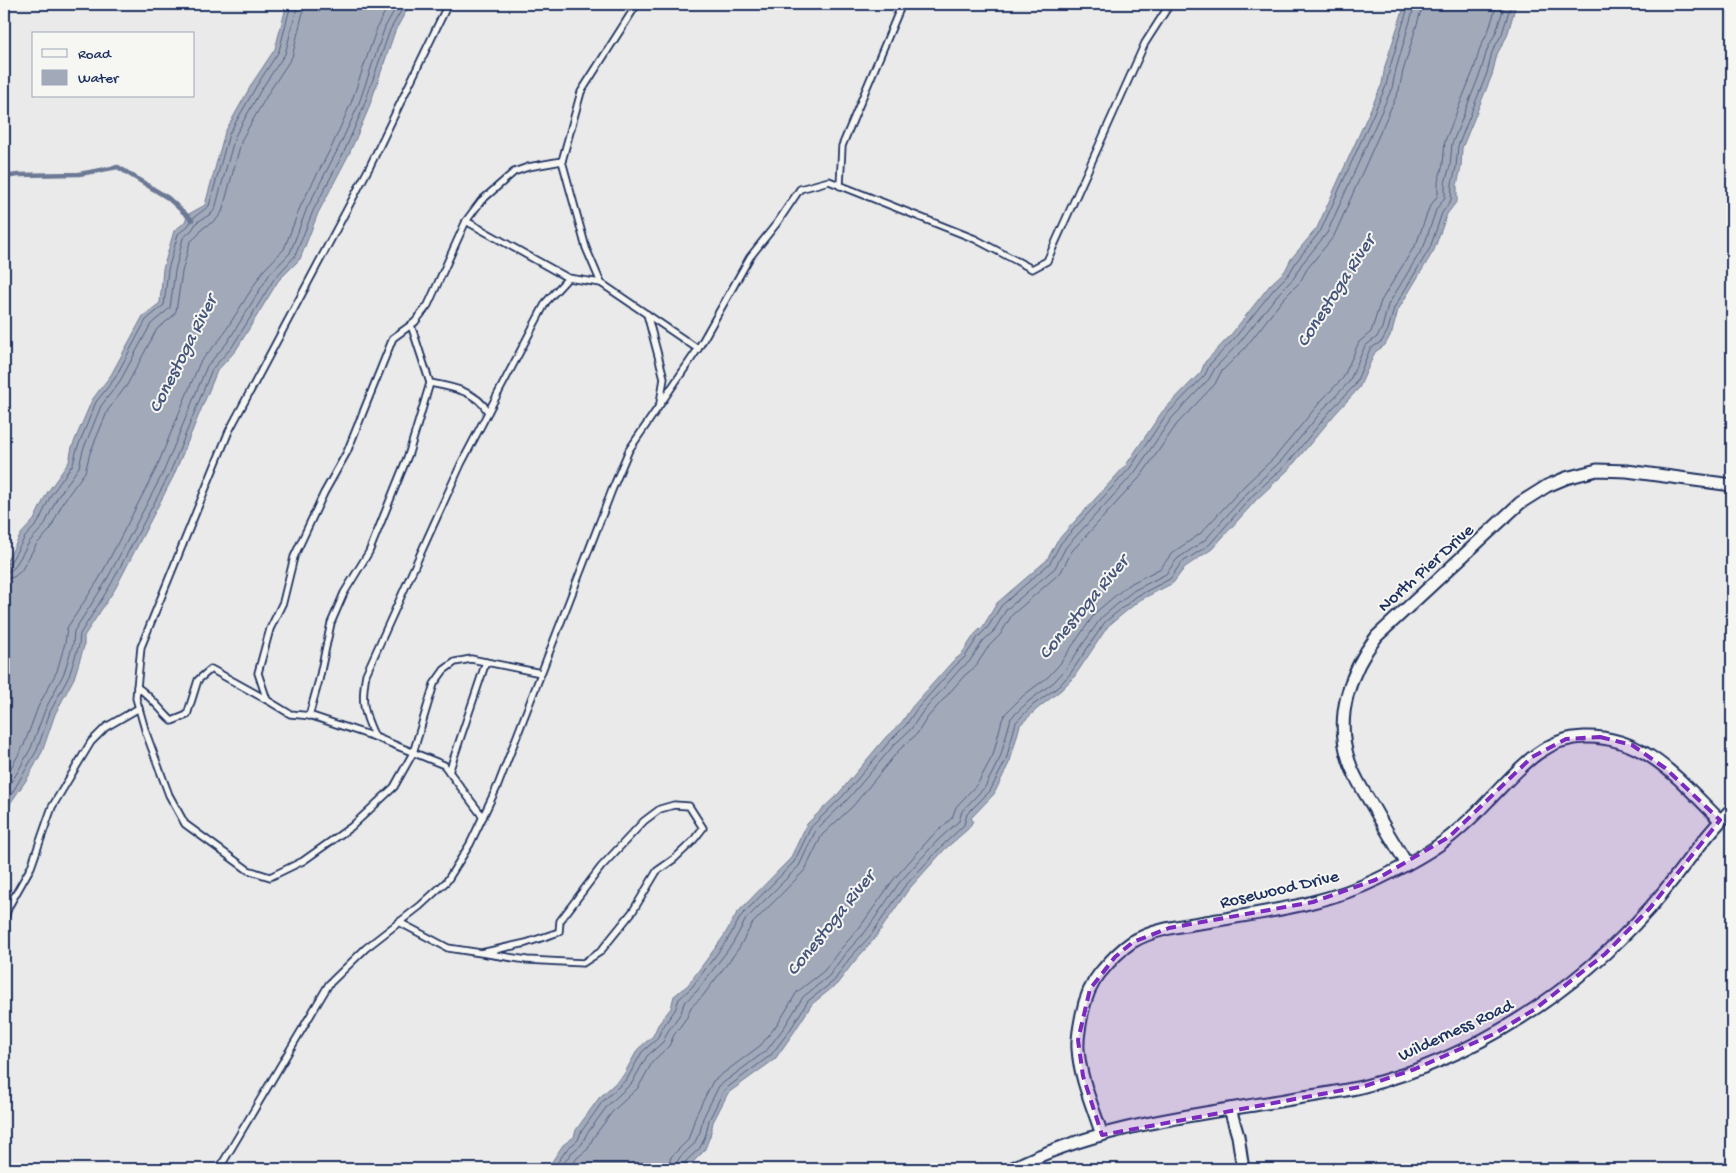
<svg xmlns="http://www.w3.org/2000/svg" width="1736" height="1173" font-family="'Gochi Hand',sans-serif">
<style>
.water{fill:#a2aaba;stroke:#6c7995}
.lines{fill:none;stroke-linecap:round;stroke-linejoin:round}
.shore{stroke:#516083;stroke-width:1}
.stream{stroke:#6c7995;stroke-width:4.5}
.lane-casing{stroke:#1b2f5e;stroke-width:9}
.street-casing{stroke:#1b2f5e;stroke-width:15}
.lane{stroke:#f6f6f2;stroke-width:5.5}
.street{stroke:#f6f6f2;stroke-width:11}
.marked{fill:#7b2cbf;fill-opacity:0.2;stroke:#7b2cbf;stroke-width:4;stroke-dasharray:10 6;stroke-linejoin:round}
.labels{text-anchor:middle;stroke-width:4;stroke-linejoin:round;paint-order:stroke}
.street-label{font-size:18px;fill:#1b2f5e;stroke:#f6f6f2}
.water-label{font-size:19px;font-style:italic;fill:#44547a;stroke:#f6f6f2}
</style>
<rect width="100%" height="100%" fill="#e9eae9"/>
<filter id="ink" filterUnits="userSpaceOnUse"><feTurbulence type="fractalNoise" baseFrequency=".02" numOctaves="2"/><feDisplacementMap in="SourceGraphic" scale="10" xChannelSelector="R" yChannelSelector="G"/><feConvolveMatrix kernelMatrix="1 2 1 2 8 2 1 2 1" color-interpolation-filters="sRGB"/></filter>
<g filter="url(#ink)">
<!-- water -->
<g class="water">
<polygon points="287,4 410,4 395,31 368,110 349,154 318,213 300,259 278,281 236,350 217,371 173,477 115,589 84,636 84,646 74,678 55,714 42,752 27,779 11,802 4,820 4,566 21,534 34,520 47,493 69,462 72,447 92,400 111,375 143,316 160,303 163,269 174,231 184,223 189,214 205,205 225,132 253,82 275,49"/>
<polygon points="1405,4 1516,4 1507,36 1497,54 1492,75 1462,148 1461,167 1457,185 1457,201 1447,214 1434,250 1398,310 1392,332 1385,345 1375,352 1359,388 1335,414 1289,469 1257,499 1212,549 1185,567 1173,583 1140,600 1108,626 1074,677 1061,690 1037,709 1020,725 1010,761 994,794 971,818 973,821 968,829 945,849 908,890 875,938 853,963 837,984 812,1004 794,1032 775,1059 728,1093 713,1122 710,1136 704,1151 686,1169 547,1169 563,1145 574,1137 576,1130 599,1098 623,1076 638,1049 653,1036 658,1025 671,1008 674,996 688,985 724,936 737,913 790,859 807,824 839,793 886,737 902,722 912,707 953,661 961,655 975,634 984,625 997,603 1047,560 1057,541 1126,465 1162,412 1201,372 1205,362 1230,336 1270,285 1285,271 1291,259 1317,228 1382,84 1385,66"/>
</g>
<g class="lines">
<!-- shore -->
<g class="shore">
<polyline points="4,565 10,563 25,537 38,523 51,495 73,464 77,449 96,402 115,378 146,320 164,305 168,270 178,234 188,226 193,218 209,206 229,134 257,85 279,51 291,4"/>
<polyline points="4,572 9,571 14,568 30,541 44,526 57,498 79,467 83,450 101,406 120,381 151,324 170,308 175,271 183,238 192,230 197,222 211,214 215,209 235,136 262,88 285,54 298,4"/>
<polyline points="4,579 14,577 21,571 36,545 50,530 63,502 85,472 90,453 108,410 127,385 157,329 172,317 176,311 182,272 190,242 198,235 203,228 216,220 222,212 242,139 269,92 292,57 305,4"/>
<polyline points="4,780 24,745 38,707 57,671 65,643 67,628 99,579 156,469 200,362 221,338 263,271 284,249 301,205 332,146 351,103 378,25 389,4"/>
<polyline points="4,793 17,773 31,748 45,710 64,673 73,644 74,631 105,583 163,473 207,366 227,343 269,275 290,253 307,208 338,149 358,106 385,27 398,4"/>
<polyline points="4,807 37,750 50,712 69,676 79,645 80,634 110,586 169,475 212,369 232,347 274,279 295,256 313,211 344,152 363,108 390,30 405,4"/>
<polyline points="553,1169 567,1149 578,1140 581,1132 603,1101 627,1079 642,1052 657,1039 662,1028 675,1010 679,999 692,987 728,939 741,916 794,862 811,827 843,796 890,741 906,725 916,710 956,665 964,658 978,637 988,627 1001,606 1050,563 1061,543 1130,468 1166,415 1205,375 1210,364 1234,339 1274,289 1289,274 1296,262 1321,230 1386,86 1390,67 1409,4"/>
<polyline points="560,1169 571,1153 582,1144 586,1135 608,1105 632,1083 647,1056 663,1042 668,1031 681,1013 684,1003 697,991 733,943 746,919 799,866 816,830 847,800 894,745 911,729 921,714 960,669 969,662 983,641 994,631 1006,610 1055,568 1066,547 1135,472 1171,419 1209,379 1215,368 1239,343 1279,293 1294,278 1301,265 1327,233 1392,88 1396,69 1415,4"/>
<polyline points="569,1169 577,1158 588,1149 593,1138 613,1111 638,1088 653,1061 669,1046 674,1035 687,1017 691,1007 702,997 739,948 752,924 805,870 822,835 853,806 899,750 917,734 927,718 965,675 975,667 989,646 1000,635 1012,615 1061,572 1072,551 1141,476 1177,424 1215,384 1221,372 1245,348 1284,298 1300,282 1307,269 1334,236 1399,90 1403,71 1423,4"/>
<polyline points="668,1169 671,1157 688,1140 696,1115 713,1081 761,1045 779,1022 797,992 824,971 839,951 860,927 894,879 932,836 952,818 956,807 978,783 993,755 1002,720 1005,714 1024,695 1048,677 1059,665 1096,612 1128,585 1161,568 1172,553 1200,534 1244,486 1276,456 1321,401 1343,378 1359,342 1371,332 1381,301 1417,242 1429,208 1438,195 1438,182 1443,164 1445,141 1474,69 1480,48 1489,29 1497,4"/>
<polyline points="676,1169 676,1164 680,1157 694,1144 700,1132 703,1118 719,1086 767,1050 785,1026 803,997 829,976 844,955 866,931 899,883 937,841 959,821 962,811 985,787 1000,758 1011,718 1029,701 1054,682 1065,670 1101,618 1133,591 1166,574 1177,559 1205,540 1249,491 1281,461 1326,406 1349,382 1365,346 1377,337 1382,328 1388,305 1424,246 1436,210 1445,197 1445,183 1450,166 1452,144 1481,71 1487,50 1496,32 1505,4"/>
<polyline points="682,1169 686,1161 700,1148 706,1134 709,1120 724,1090 771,1055 790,1030 808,1001 834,981 849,959 871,935 904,887 942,846 964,825 967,814 990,791 1006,760 1016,722 1033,705 1058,687 1070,674 1105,622 1137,596 1170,579 1181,563 1209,545 1253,495 1286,465 1331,410 1355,385 1370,349 1382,341 1388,330 1394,308 1430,248 1442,213 1451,200 1452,184 1456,167 1458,146 1487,73 1492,52 1502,34 1511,4"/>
</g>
<!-- stream -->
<polyline class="stream" points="4,177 18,175 79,174 118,167 168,198 192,220"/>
<defs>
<g id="lane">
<polyline points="448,4 369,168 229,431 141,647 136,698 146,733 169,795 185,824 248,870 270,877 303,861 351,827 394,787 413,753 434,684 444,670 455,662 471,659 541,673"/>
<polyline points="840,186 842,146 902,4"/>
<polyline points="466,221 568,278 601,283 698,349"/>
<polyline points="601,283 586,248 562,161 581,92 637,4"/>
<polyline points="647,314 664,378 660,403"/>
<path d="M430,383C451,387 477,391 488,412"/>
<path d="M137,687C151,696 160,710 172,721L187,715L198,680L211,669L267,700"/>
<polyline points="309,716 319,680 331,623 344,593 369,552 409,453 430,383 411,325"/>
<path d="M375,737C363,712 361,701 366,674L461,464L546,302L568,278"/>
<polyline points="449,772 486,662"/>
<polyline points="483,817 444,765 375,737 312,716 290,714 267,700 258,673 270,629 283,602 294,557 324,493 347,452 393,338 415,322 428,305 466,221 481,201 514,172 528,167 562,161"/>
<polyline points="4,920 9,906 31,867 52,807 91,742 106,727 139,708"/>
<polyline points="399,922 448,948 527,960 583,963 600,952 633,911 657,871 674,859 692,842 703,828 689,806 674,805 660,809 644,821 601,867 560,921 559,932 526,943 481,953"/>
<polyline points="219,1169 329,984 366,948 420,906 447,881 470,844 498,785 612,490 629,450 698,349 750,257 777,223 800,189 829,181 975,239 1032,269 1047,261 1145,43 1170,4"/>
</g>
<g id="street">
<path d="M1407,864C1395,845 1383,825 1372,805C1363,791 1354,776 1349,761C1334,717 1350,671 1377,636L1520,503L1547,486L1566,478L1597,470L1627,471L1732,485"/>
<polyline points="1230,1109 1238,1136 1243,1169"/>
<path d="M1102,1135C1093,1107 1080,1079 1078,1049C1077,1037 1080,1025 1082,1014C1085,999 1090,985 1100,973C1109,962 1120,950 1132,942C1157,927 1190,925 1218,920C1272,911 1329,903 1378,879C1403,867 1430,853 1451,836C1464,825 1476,814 1487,802C1515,774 1541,738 1584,737C1645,735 1680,781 1720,820"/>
<path d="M1011,1169C1097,1125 1197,1115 1291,1099C1316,1095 1341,1092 1365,1086C1474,1058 1575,992 1649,909C1678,876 1701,839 1732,809"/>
</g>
</defs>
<!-- lane casing -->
<use href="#lane" class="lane-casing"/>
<!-- street casing -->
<use href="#street" class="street-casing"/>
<!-- lane -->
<use href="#lane" class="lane"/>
<!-- street -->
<use href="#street" class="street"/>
</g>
</g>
<!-- marked area -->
<path class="marked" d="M1600,737L1632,745L1665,768L1720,820L1650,908L1605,954L1535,1009L1494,1034L1415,1069L1365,1086L1102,1135L1083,1076L1078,1040L1090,989L1115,957L1133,942L1169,928L1313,902L1375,880L1449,837L1532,757L1566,739Z"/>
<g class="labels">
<!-- street labels -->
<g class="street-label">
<text transform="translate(1425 567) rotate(-42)" y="6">North Pier Drive</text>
<text transform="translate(1279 888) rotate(-13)" y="6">Rosewood Drive</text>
<text transform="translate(1455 1029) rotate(-25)" y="6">Wilderness Road</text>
</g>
<!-- water labels -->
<g class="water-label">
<text transform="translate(1334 290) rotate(-57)" y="7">Conestoga River</text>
<text transform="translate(181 353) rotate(-63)" y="7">Conestoga River</text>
<text transform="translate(1082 606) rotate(-50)" y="7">Conestoga River</text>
<text transform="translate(829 922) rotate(-51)" y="7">Conestoga River</text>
</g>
</g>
<!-- margin -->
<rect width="1736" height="1173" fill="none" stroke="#f6f6f2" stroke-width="20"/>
<rect x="10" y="10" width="1716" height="1153" fill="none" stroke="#1b2f5e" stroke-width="2" filter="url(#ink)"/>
<!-- legend -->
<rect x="32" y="32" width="162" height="65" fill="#f6f6f2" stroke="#9ea6b7"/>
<rect x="42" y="49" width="25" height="8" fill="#f6f6f2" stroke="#9ea6b7"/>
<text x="78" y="58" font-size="15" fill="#1b2f5e">Road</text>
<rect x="42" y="70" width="25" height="15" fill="#a2aaba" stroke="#9ea6b7"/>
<text x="78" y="82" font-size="15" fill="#1b2f5e">Water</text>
</svg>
